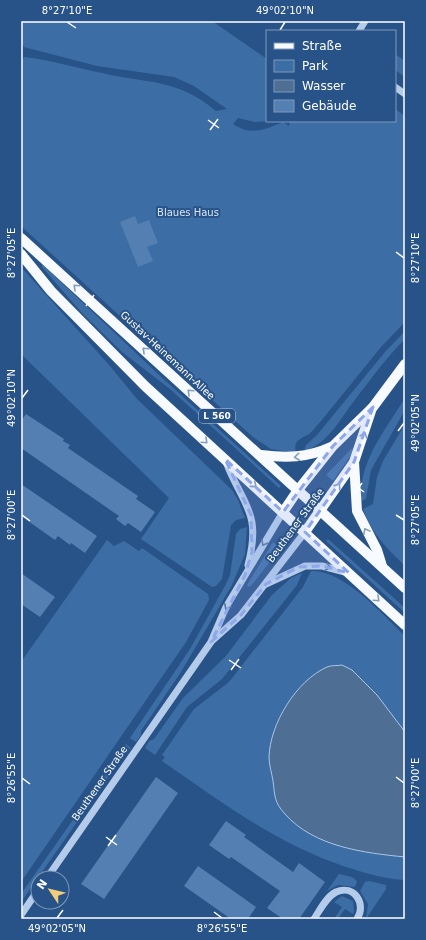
<svg xmlns="http://www.w3.org/2000/svg" width="426" height="940" font-family="'DejaVu Sans',sans-serif">
<style>
.green{fill:#3c6da5}
.water{fill:#4f6e94;stroke:#a9c7e9}
.building{fill:#547fb2}
.lines{fill:none;stroke-linecap:round;stroke-linejoin:round}
.minor{stroke:#b4cce9;stroke-width:7}
.major{stroke:#f7fafe;stroke-width:10}
.oneway{stroke:#859ebd}
.oneway2{stroke:#5277a5}
.marked{fill:#8ea6ec;fill-opacity:0.2;stroke:#8ea6ec;stroke-width:3;stroke-dasharray:8 5;stroke-linejoin:round}
.ticks{fill:none;stroke:#fff;stroke-width:1.5}
.labels{text-anchor:middle;stroke-width:4;stroke-linejoin:round;paint-order:stroke}
.shield{fill:#285388;stroke:#becbdb;stroke-width:1}
.shield-label{font-size:9px;font-weight:bold;fill:#fff}
.park-label{font-size:10px;fill:#d8e6f7;stroke:#285388}
.street-label{font-size:10px;fill:#fff;stroke:#285388}
.neatline{fill:none;stroke:#fff;stroke-width:1.5}
.ticks-label{font-size:10px;text-anchor:middle;fill:#fff}
</style>
<rect width="100%" height="100%" fill="#285388"/>
<!-- green -->
<g class="green">
<path d="M21,21H212L267,59V121H271L255,122L238,118L233,124C251,136 264,130 283,122L289,126L290,121H395V109L405,116V322L381,347L321,421C317,425 313,431 309,434C299,440 293,440 296,453L271,449L253,437L21,226V61L24,57C51,60 76,68 102,73C148,84 177,78 216,111L227,109L194,86L174,77L97,66L24,47L21,43Z"/>
<polygon points="395,54 405,61 405,77 395,70"/>
<polygon points="42,264 158,374 281,486 279,488 170,389 122,352 81,312 42,267"/>
<polygon points="21,267 110,366 137,399 232,490 238,500 245,518 236,520 231,525 222,579 216,586 212,587 141,539 169,498 21,354"/>
<path d="M405,331V339C386,358 370,380 354,401C340,419 328,444 304,451L306,445L317,435L385,352Z"/>
<path d="M405,398V410L371,470L366,499L361,501C358,462 386,429 405,398Z"/>
<path d="M405,424V487L403,505L405,507V566C388,549 370,532 363,509L373,504L377,477L383,461Z"/>
<polygon points="354,448 354,451 333,481 326,475 351,449"/>
<polygon points="247,527 245,554 232,585 181,672 141,731 141,735 136,742 130,738 190,649 226,584 230,575 236,534 240,529"/>
<polygon points="328,539 405,608 405,613 326,541"/>
<polygon points="107,540 114,546 124,541 139,551 142,548 208,594 209,600 186,642 21,882 21,662"/>
<polygon points="273,542 280,549 251,586 248,587 247,585"/>
<path d="M311,571C343,569 383,615 405,636V880C385,879 365,873 346,867C277,844 221,802 162,761L165,757L162,755L194,709L229,682L303,587Z"/>
<polygon points="302,573 297,585 222,679 187,707 155,755 145,748 149,741 154,739 183,698 226,656 272,595 291,578"/>
<polygon points="126,744 131,748 126,752 21,902 21,894"/>
<polygon points="339,874 352,877 357,881 355,887 338,885 327,891"/>
<polygon points="369,881 386,885 386,889 366,919 368,904 360,891 365,882"/>
<polygon points="342,896 353,901 354,912 353,914 345,909 338,919 334,919 342,907 334,902"/>
</g>
<!-- water -->
<path class="water" d="M342,665L352,670L377,695L405,732V857C365,853 314,847 285,814C274,802 275,796 273,781C272,774 269,765 269,757C270,724 296,681 327,667C332,665 337,666 342,665Z"/>
<!-- building -->
<g class="building">
<polygon points="135,216 138,224 149,220 158,243 147,247 153,261 138,267 120,222"/>
<polygon points="26,414 64,439 63,441 70,445 68,448 138,496 136,499 155,512 141,532 128,523 125,526 116,519 119,516 21,448 21,421"/>
<polygon points="21,484 97,536 85,553 71,543 70,545 58,536 55,540 21,516"/>
<polygon points="21,573 55,597 40,617 21,604"/>
<polygon points="156,777 178,793 104,899 81,884"/>
<polygon points="226,821 246,835 244,837 293,872 299,863 325,882 299,919 283,919 267,908 280,891 231,857 229,859 209,845"/>
<polygon points="198,866 256,907 248,919 231,919 184,886"/>
</g>
<g class="lines">
<!-- minor -->
<g class="minor">
<polyline points="359,31 365,21"/>
<polyline points="395,87 405,94"/>
<path d="M226,462C243,506 262,512 248,565"/>
<polyline points="266,584 305,566 322,566 345,572"/>
<polyline points="213,640 241,615 305,532"/>
<polyline points="47,878 211,642 226,607 283,512"/>
<polyline points="21,915 38,890"/>
<path d="M314,919C320,910 326,897 336,892C354,884 367,904 357,919"/>
</g>
<!-- major -->
<g class="major">
<polyline points="21,238 405,588"/>
<polyline points="21,254 51,291 145,386 405,625"/>
<path d="M261,455C286,458 307,458 331,447"/>
<polyline points="354,462 357,511 377,550 382,566"/>
<polyline points="283,512 298,490 333,446 373,407 405,364"/>
<polyline points="305,532 354,462 372,408"/>
</g>
</g>
<!-- one-way arrows -->
<defs><path id="oneway-chevron" d="M-2-3.5L2.5 0L-2 3.5" fill="none" stroke-width="1.6" stroke-linecap="round" stroke-linejoin="round"/></defs>
<g class="oneway">
<use href="#oneway-chevron" transform="translate(76 287) rotate(-137)"/>
<use href="#oneway-chevron" transform="translate(145 350) rotate(-137)"/>
<use href="#oneway-chevron" transform="translate(190 392) rotate(-137)"/>
<use href="#oneway-chevron" transform="translate(364 435) rotate(-73)"/>
<use href="#oneway-chevron" transform="translate(205 441) rotate(43)"/>
<use href="#oneway-chevron" transform="translate(297 457) rotate(174)"/>
<use href="#oneway-chevron" transform="translate(254 485) rotate(41)"/>
<use href="#oneway-chevron" transform="translate(338 486) rotate(-55)"/>
<use href="#oneway-chevron" transform="translate(366 531) rotate(-118)"/>
<use href="#oneway-chevron" transform="translate(377 599) rotate(43)"/>
</g>
<g class="oneway2">
<use href="#oneway-chevron" transform="translate(264 543) rotate(120)"/>
<use href="#oneway-chevron" transform="translate(328 567) rotate(12)"/>
<use href="#oneway-chevron" transform="translate(227 607) rotate(117)"/>
</g>
<!-- marked area -->
<path class="marked" d="M373,407L354,462L305,532L349,573L322,566L299,567L266,584L241,615L211,642L245,575L252,552L251,515L225,459L283,512L333,446Z"/>
<!-- ticks -->
<path class="ticks" d="M67,22L76,28M280,30L285,22M208,120L219,128M210,130L218,119M396,252L404,258M22,253L30,259M85,297L96,305M86,306L94,295M22,398L28,390M398,431L404,423M353,484L364,492M354,494L362,483M22,515L30,521M396,515L404,520M229,660L241,668M231,670L239,659M396,777L404,783M22,778L30,784M106,837L117,845M108,846L116,835M214,912L222,918M57,918L63,910"/>
<g class="labels">
<!-- shield labels -->
<rect class="shield" x="199" y="409" width="36" height="14" rx="3"/>
<g class="shield-label">
<text x="217" y="419">L 560</text>
</g>
<!-- park labels -->
<g class="park-label">
<text x="188" y="216">Blaues Haus</text>
</g>
<!-- street labels -->
<g class="street-label">
<text transform="translate(168 355) rotate(43)" y="4">Gustav-Heinemann-Allee</text>
<text transform="translate(295 525) rotate(-54)" y="4">Beuthener Straße</text>
<text transform="translate(99 783) rotate(-55)" y="4">Beuthener Straße</text>
</g>
</g>
<!-- border -->
<rect width="426" height="940" fill="none" stroke="#285388" stroke-width="44"/>
<!-- legend -->
<rect x="266" y="30" width="130" height="92" fill="#285388" stroke="#7e98b8"/>
<rect x="274" y="43" width="20" height="6" fill="#f7fafe" stroke="#7e98b8"/>
<text x="302" y="50" font-size="12" fill="#ffffff">Straße</text>
<rect x="274" y="60" width="20" height="12" fill="#3c6da5" stroke="#7e98b8"/>
<text x="302" y="70" font-size="12" fill="#ffffff">Park</text>
<rect x="274" y="80" width="20" height="12" fill="#4f6e94" stroke="#7e98b8"/>
<text x="302" y="90" font-size="12" fill="#ffffff">Wasser</text>
<rect x="274" y="100" width="20" height="12" fill="#547fb2" stroke="#7e98b8"/>
<text x="302" y="110" font-size="12" fill="#ffffff">Gebäude</text>
<!-- north arrow -->
<g transform="translate(50 890) rotate(305)"><circle r="19" fill="#285388" stroke="#7e98b8"/>
<path d="M0-3L7 15L0 10L-7 15Z" fill="#f1cd7a"/>
<text y="-6" font-size="11" font-weight="bold" text-anchor="middle" fill="#ffffff">N</text>
</g>
<rect x="22" y="22" width="382" height="896" class="neatline"/>
<g class="ticks-label">
<text x="67" y="14">8°27'10"E</text>
<text x="285" y="14">49°02'10"N</text>
<text transform="translate(11 253) rotate(-90)" y="4">8°27'05"E</text>
<text transform="translate(415 258) rotate(-90)" y="4">8°27'10"E</text>
<text transform="translate(11 398) rotate(-90)" y="4">49°02'10"N</text>
<text transform="translate(415 423) rotate(-90)" y="4">49°02'05"N</text>
<text transform="translate(11 515) rotate(-90)" y="4">8°27'00"E</text>
<text transform="translate(415 520) rotate(-90)" y="4">8°27'05"E</text>
<text transform="translate(11 778) rotate(-90)" y="4">8°26'55"E</text>
<text transform="translate(415 783) rotate(-90)" y="4">8°27'00"E</text>
<text x="57" y="932">49°02'05"N</text>
<text x="222" y="932">8°26'55"E</text>
</g>
</svg>
